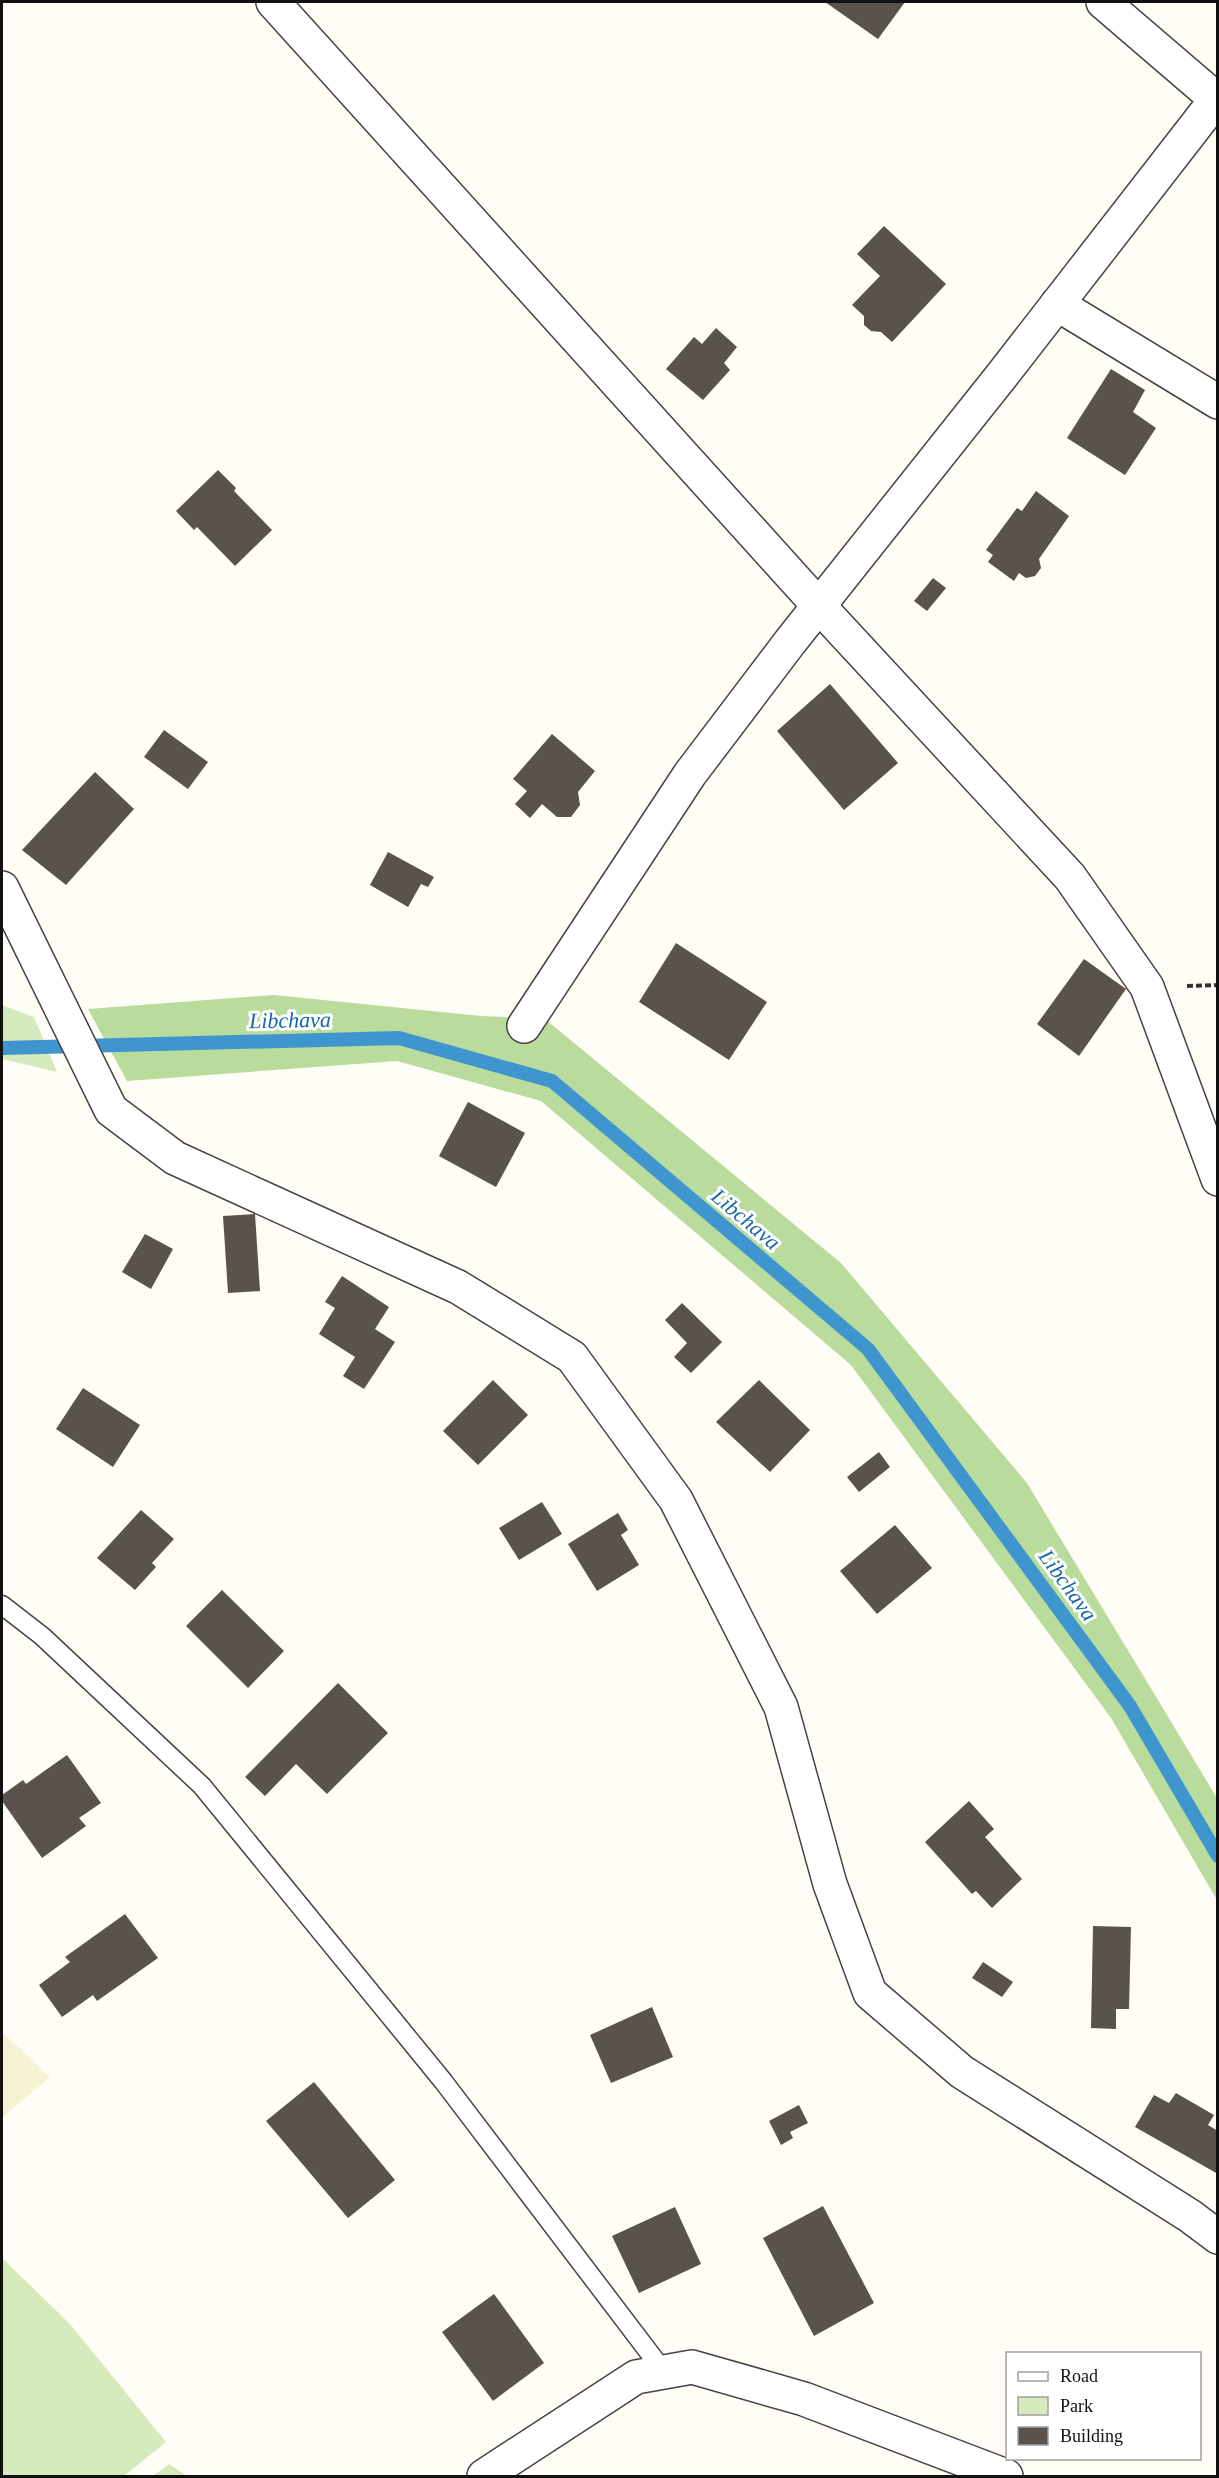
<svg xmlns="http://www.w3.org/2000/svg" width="1219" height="2478" viewBox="0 0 1219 2478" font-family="Georgia,serif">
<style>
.farmland{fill:#f6f3d4}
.green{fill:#d5ebbd}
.forest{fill:#b9dc9c}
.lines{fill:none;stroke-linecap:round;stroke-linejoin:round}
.stream{stroke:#3f96cf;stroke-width:14}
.building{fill:#5a524d}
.service-casing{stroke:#444;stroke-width:21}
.minor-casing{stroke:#444;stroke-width:36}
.tertiary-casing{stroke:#444;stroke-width:36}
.path{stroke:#333;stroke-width:4;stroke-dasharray:6 3;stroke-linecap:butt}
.service{stroke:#fff;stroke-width:18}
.minor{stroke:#fff;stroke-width:33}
.tertiary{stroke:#fff;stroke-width:33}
.labels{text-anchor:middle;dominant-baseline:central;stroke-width:6;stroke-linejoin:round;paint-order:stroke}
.water-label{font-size:22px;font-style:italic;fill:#1768a6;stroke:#fff}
</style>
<rect width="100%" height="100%" fill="#fffdf5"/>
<path class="farmland" d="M2 2032 50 2077 2 2118Z"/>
<g class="green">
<path d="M2 1005 34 1017 57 1072 2 1059Z"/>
<path d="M2 2258 70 2324 166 2442 124 2476H2Z"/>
<path d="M169 2464 187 2476H153Z"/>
</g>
<path class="forest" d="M274 995 481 1016 545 1019 841 1263 1027 1483 1217 1798V1900L1111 1718 851 1365 541 1101 397 1061 127 1081 88 1009Z"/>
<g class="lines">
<path class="stream" d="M2 1048 399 1038 552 1081 868 1349 1130 1706 1218 1856"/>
</g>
<g class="building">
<path d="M825 2H905L878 39Z"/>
<path d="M884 226 946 284 892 342 881 332 871 331 864 325V316L852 305 880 276 857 254Z"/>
<path d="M716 328 737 347 724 363 730 370 703 400 666 369 694 337 702 344Z"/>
<path d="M1111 369 1145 390 1133 412 1156 428 1125 475 1067 438Z"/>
<path d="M218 470 236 488 234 491 272 530 235 566 197 527 194 530 176 511Z"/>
<path d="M1036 491 1069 516 1039 559 1041 568 1035 576 1026 578 1019 573 1014 581 988 562 993 555 986 550 1017 508 1022 511Z"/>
<path d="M933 578 946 588 927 611 914 601Z"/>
<path d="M830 684 898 763 844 810 777 731Z"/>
<path d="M164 730 208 762 188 789 144 757Z"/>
<path d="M552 734 595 771 578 792 580 805 571 817H557L542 804 530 818 515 804 527 791 513 779Z"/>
<path d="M95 772 134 809 66 885 22 850Z"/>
<path d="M388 852 434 877 428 887 421 884 408 907 370 885Z"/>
<path d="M676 943 767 1002 729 1060 639 1002Z"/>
<path d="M1084 959 1126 989 1079 1056 1037 1024Z"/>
<path d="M468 1102 525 1133 496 1187 439 1156Z"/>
<path d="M255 1214 260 1291 228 1293 223 1216Z"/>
<path d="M145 1234 173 1249 151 1289 122 1272Z"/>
<path d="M342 1276 389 1307 375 1329 395 1342 364 1389 343 1376 355 1357 319 1334 335 1308 325 1302Z"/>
<path d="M682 1303 722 1342 691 1373 674 1357 687 1343 665 1320Z"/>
<path d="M493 1380 528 1415 478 1465 443 1431Z"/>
<path d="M759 1380 810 1430 770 1472 716 1422Z"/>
<path d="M83 1388 140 1425 113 1467 56 1429Z"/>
<path d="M879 1452 890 1467 859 1492 847 1477Z"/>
<path d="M542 1502 562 1534 519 1560 499 1528Z"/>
<path d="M141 1510 174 1539 152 1563 156 1567 135 1590 97 1558Z"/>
<path d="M618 1513 628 1530 621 1535 639 1565 597 1591 568 1544Z"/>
<path d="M895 1525 932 1568 877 1614 840 1571Z"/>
<path d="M222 1590 284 1651 248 1688 186 1626Z"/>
<path d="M338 1683 388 1733 327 1794 296 1764 265 1796 245 1777Z"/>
<path d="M67 1755 101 1803 79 1818 86 1826 42 1858 2 1801V1795L23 1780 26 1784Z"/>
<path d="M969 1801 994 1829 985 1837 1022 1879 992 1908 976 1891 972 1894 925 1842Z"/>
<path d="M125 1914 158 1958 97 2001 93 1995 62 2017 39 1985 70 1962 65 1957Z"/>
<path d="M1093 1926 1131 1927 1129 2009H1116V2029L1091 2028Z"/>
<path d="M983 1962 1013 1982 1002 1997 972 1978Z"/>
<path d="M652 2007 673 2057 611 2083 590 2035Z"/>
<path d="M314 2082 395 2180 348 2218 266 2121Z"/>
<path d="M1176 2093 1214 2115 1208 2125 1218 2131V2174L1135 2127 1154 2095 1169 2103Z"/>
<path d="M799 2105 808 2123 790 2132 793 2138 781 2145 769 2121Z"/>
<path d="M823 2206 874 2303 814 2336 763 2238Z"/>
<path d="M675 2207 701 2264 639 2293 612 2236Z"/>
<path d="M494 2294 544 2363 493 2401 442 2332Z"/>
</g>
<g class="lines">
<defs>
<path id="service" d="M2 1605 42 1636 202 1786 443 2081 664 2372"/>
<g id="minor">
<path d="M1103 2 1216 99"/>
<path d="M1057 304 1218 402"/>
<path d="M2 888 111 1110 175 1158 458 1287 572 1357 676 1500 781 1707 830 1884 870 1993 962 2072 1190 2216 1218 2237"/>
<path d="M524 1026 690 774 790 642 1003 374 1218 97"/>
<path d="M484 2476 636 2377 692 2367 804 2399 1006 2476"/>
</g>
<path id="tertiary" d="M273 2 819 606 1070 877 1147 987 1218 1179"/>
</defs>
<use href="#service" class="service-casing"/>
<use href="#minor" class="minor-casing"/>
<use href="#tertiary" class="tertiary-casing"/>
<path class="path" d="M1187 986 1218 985"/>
<use href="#service" class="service"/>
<use href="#minor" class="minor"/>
<use href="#tertiary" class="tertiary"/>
</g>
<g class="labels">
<g class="water-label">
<text transform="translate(290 1020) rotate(-1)">Libchava</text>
<text transform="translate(746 1219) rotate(40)">Libchava</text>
<text transform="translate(1068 1585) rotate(54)">Libchava</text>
</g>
</g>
<rect width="1219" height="2478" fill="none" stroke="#111111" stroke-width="6"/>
<rect x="1006" y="2352" width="195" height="108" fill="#ffffff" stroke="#a0a0a0" stroke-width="1.5"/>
<rect x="1018" y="2372" width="30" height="9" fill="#ffffff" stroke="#a0a0a0" stroke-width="1.5"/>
<text x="1060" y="2382" font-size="18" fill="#111111">Road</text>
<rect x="1018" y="2397" width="30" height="18" fill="#d5ebbd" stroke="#a0a0a0" stroke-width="1.5"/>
<text x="1060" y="2412" font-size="18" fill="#111111">Park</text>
<rect x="1018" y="2427" width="30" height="18" fill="#5a524d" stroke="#a0a0a0" stroke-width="1.5"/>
<text x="1060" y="2442" font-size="18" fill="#111111">Building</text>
</svg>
